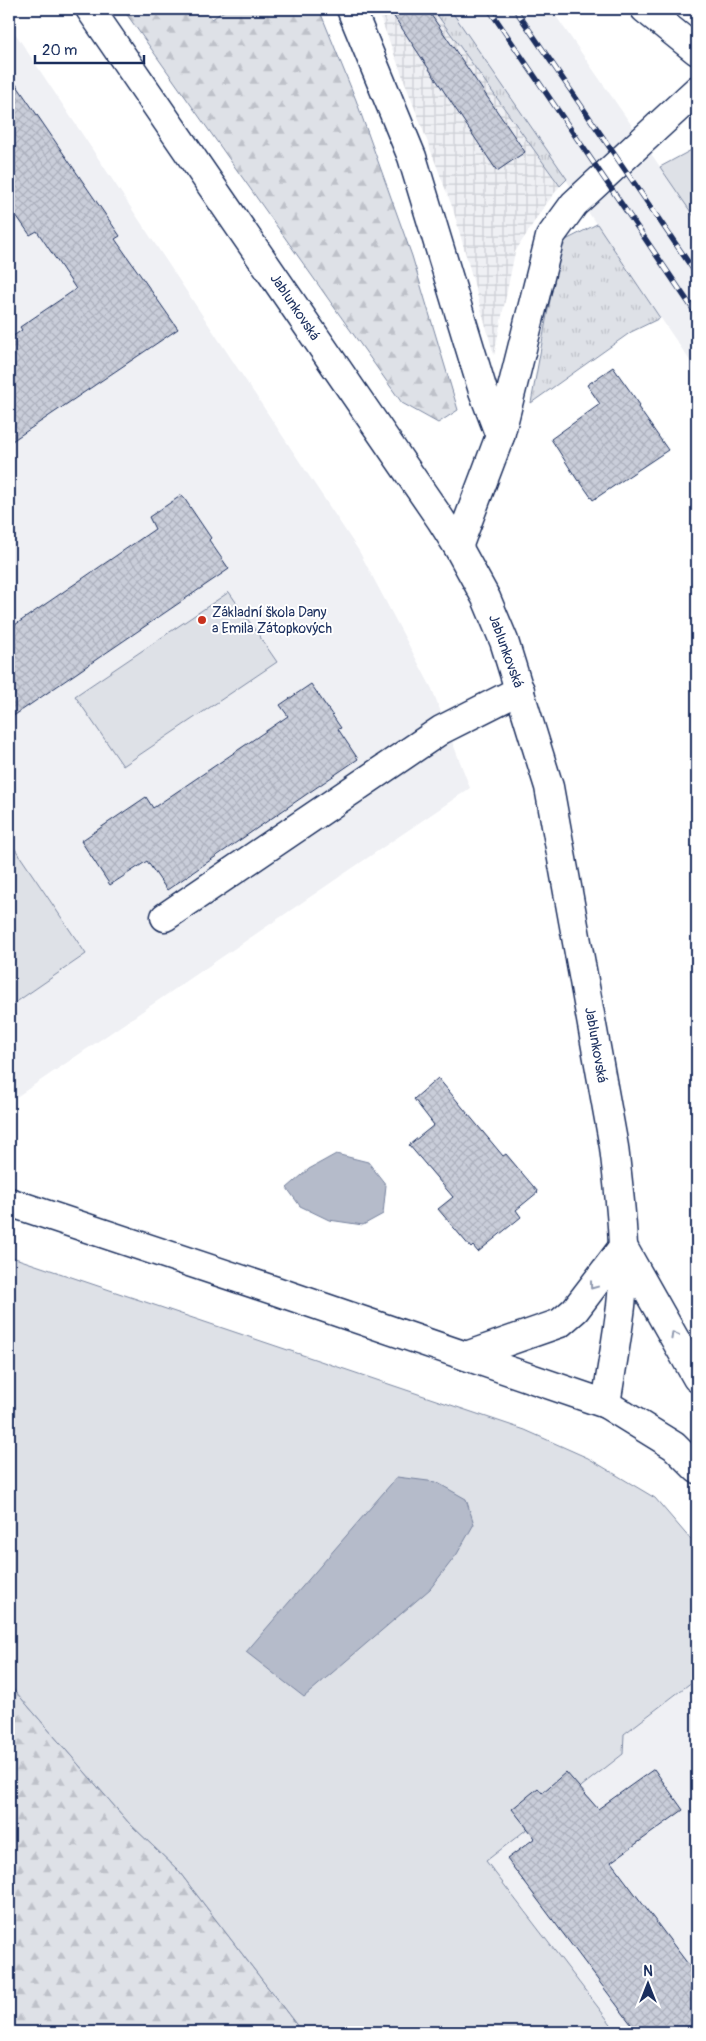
<svg xmlns="http://www.w3.org/2000/svg" width="706" height="2041" viewBox="0 0 706 2041" font-family="Pangolin,sans-serif">
<style>
.built{fill:#eff0f4}
.industrial{fill:url(#industrial-grid)}
.grass{fill:url(#grass-tufts);stroke:#7c88a2}
.forest{fill:url(#forest-firs);stroke:#7c88a2}
.garden{fill:#dee1e7;stroke:#7c88a2}
.water{fill:#b5bbca;stroke:#77839f}
.building{fill:url(#building-cross-hatch);stroke:#1b2f5e}
.lines{fill:none;stroke-linecap:round;stroke-linejoin:round}
.minor-casing{stroke:#1b2f5e;stroke-width:31}
.major-casing{stroke:#1b2f5e;stroke-width:31}
.minor{stroke:#fff;stroke-width:28}
.major{stroke:#fff;stroke-width:28}
.rail-casing{stroke:#1b2f5e;stroke-width:5.5}
.rail{stroke:#fff;stroke-width:4;stroke-dasharray:11;stroke-linecap:butt}
.oneway{stroke:#8d97ae}
.poi-dot{fill:#c8321e;stroke:#fff;stroke-width:2}
.labels{text-anchor:middle;dominant-baseline:central;stroke-width:4;stroke-linejoin:round;paint-order:stroke}
.street-label{font-size:14px;fill:#1b2f5e;stroke:#fff}
.poi-label{font-size:14px;fill:#1b2f5e;stroke:#fff;text-anchor:start}
</style>
<defs>
<pattern id="industrial-grid" width="8" height="8" patternUnits="userSpaceOnUse" patternTransform="scale(1.25)"><rect width="8" height="8" fill="#eff0f4"/><path d="M0 4h8M4 0v8" fill="none" stroke="#ccced4"/></pattern>
<pattern id="grass-tufts" width="24" height="20" patternUnits="userSpaceOnUse" patternTransform="scale(1.25)"><rect width="24" height="20" fill="#dee1e7"/><path d="M3 7l-1-3M5 7V3M7 7l1-3M15 17l-1-3M17 17v-4M19 17l1-3" fill="none" stroke="#bec1c9"/></pattern>
<pattern id="forest-firs" width="22" height="20" patternUnits="userSpaceOnUse" patternTransform="scale(1.25)"><rect width="22" height="20" fill="#dee1e7"/><path d="M5 1l3.5 6h-7zM16 11l3.5 6h-7z" fill="#bec1c9"/></pattern>
<pattern id="building-cross-hatch" width="8" height="8" patternUnits="userSpaceOnUse" patternTransform="scale(1.25)"><rect width="8" height="8" fill="#caceda"/><path d="M0 0l8 8M0 8l8-8" fill="none" stroke="#adb1be"/></pattern>
</defs>
<rect width="100%" height="100%" fill="#fff"/>
<filter id="ink" filterUnits="userSpaceOnUse"><feTurbulence type="fractalNoise" baseFrequency=".02" numOctaves="2"/><feDisplacementMap in="SourceGraphic" scale="10" xChannelSelector="R" yChannelSelector="G"/><feConvolveMatrix kernelMatrix="1 2 1 2 8 2 1 2 1" color-interpolation-filters="sRGB"/></filter>
<g filter="url(#ink)">
<g class="built">
<path d="M449 9H551L637 133 697 221V371Z"/>
<path d="M9 24 359 551 432 689 470 788 9 1102Z"/>
<path d="M697 1678V2032H617L485 1861 623 1754 624 1734Z"/>
</g>
<path class="industrial" d="M377 9H433L560 186 541 211 515 252 494 355 453 209Z"/>
<g class="grass">
<path d="M433 9H450L567 179 560 186Z"/>
<path d="M597 224 660 318 631 332 531 403 547 315 562 242Z"/>
</g>
<g class="forest">
<path d="M123 9H205L212 19 227 9H319L356 100 412 256 458 410 438 423 402 403Z"/>
<path d="M9 1684 129 1823 177 1869 302 2032H9Z"/>
</g>
<g class="garden">
<path d="M697 147V221L660 167Z"/>
<path d="M229 592 277 662 123 766 75 696Z"/>
<path d="M9 840 86 954 9 1007Z"/>
<path d="M9 1256 525 1430 588 1458 655 1498 697 1547V1678L624 1734 623 1754 486 1861 617 2032H302L177 1869 129 1823 9 1684Z"/>
</g>
<g class="water">
<path d="M336 1154 368 1162 386 1185 383 1214 363 1225 329 1220 300 1206 287 1188 309 1169Z"/>
<path d="M397 1477 436 1482 466 1499 474 1524 457 1554 430 1589 304 1697 246 1652Z"/>
</g>
<g class="building">
<path d="M389 9H427L525 152 497 171Z"/>
<path d="M9 74 120 236 115 239 178 329 9 443V339L22 330 20 327 76 289 37 231 30 235 9 205Z"/>
<path d="M613 367 640 405 638 407 668 450 593 500 579 480 578 481 551 439 600 404 587 385Z"/>
<path d="M182 495 211 538 209 540 229 569 9 719V629L155 529 149 517Z"/>
<path d="M311 684 341 728 338 729 358 759 167 890 147 861 110 885 81 841 146 797 153 808 288 716 280 705Z"/>
<path d="M438 1078 503 1156 506 1154 538 1192 516 1210 521 1217 478 1252 473 1246 471 1248 438 1209 453 1197 409 1145 434 1125 414 1099Z"/>
<path d="M654 1769 683 1810 611 1862 697 1976V2022L684 2032H637L507 1859 535 1838 512 1809 538 1788 542 1793 566 1772 598 1809Z"/>
</g>
<g class="lines">
<defs>
<g id="minor">
<path d="M351 9 412 157 483 391 500 436"/>
<path d="M645 9 697 51"/>
<path d="M458 547 500 436 550 237 574 204 697 90"/>
<path d="M165 917 441 730 520 690"/>
</g>
<g id="major">
<path d="M90 9 441 520 458 547 486 598 504 641 549 787 614 1147C620 1199 627 1253 621 1306 617 1339 611 1372 606 1404"/>
<path d="M9 1202 276 1291 606 1404 674 1446 697 1469"/>
<path d="M623 1247 697 1378"/>
<path d="M466 1356 560 1323 575 1310 623 1247"/>
</g>
</defs>
<use href="#minor" class="minor-casing"/>
<use href="#major" class="major-casing"/>
<use href="#minor" class="minor"/>
<use href="#major" class="major"/>
<defs>
<g id="rail">
<path d="M489 9 697 315"/>
<path d="M515 9 697 275"/>
</g>
</defs>
<use href="#rail" class="rail-casing"/>
<use href="#rail" class="rail"/>
</g>
<defs><path id="oneway-chevron" d="M-2-3.5L2.5 0L-2 3.5" fill="none" stroke-width="1.6" stroke-linecap="round" stroke-linejoin="round" transform="scale(1.25)"/></defs>
<g class="oneway">
<use href="#oneway-chevron" transform="translate(593 1286) rotate(127)"/>
<use href="#oneway-chevron" transform="translate(674 1335) rotate(-120)"/>
</g>
</g>
<circle class="poi-dot" cx="202" cy="620" r="5"/>
<g class="labels">
<g class="street-label">
<text transform="translate(295 307) rotate(56)">Jablunkovská</text>
<text transform="translate(506 651) rotate(70)">Jablunkovská</text>
<text transform="translate(596 1045) rotate(80)">Jablunkovská</text>
</g>
<g class="poi-label">
<text x="212" y="612">Základní škola Dany<tspan x="212" dy="16">a Emila Zátopkových</tspan></text>
</g>
</g>
<rect width="706" height="2041" fill="none" stroke="#fff" stroke-width="30"/>
<rect x="15" y="15" width="676" height="2011" fill="none" stroke="#1b2f5e" stroke-width="2" filter="url(#ink)"/>
<g transform="translate(648 1984)" stroke="#ffffff" stroke-width="4" paint-order="stroke">
<path d="M0-4L9 19L0 12L-9 19Z" fill="#1b2f5e"/>
<text y="-8" font-size="14" font-weight="bold" text-anchor="middle" fill="#1b2f5e">N</text>
</g>
<path d="M35 55v8h109v-8" fill="none" stroke="#1b2f5e" stroke-width="2.5"/>
<text x="42" y="55" font-size="15" fill="#1b2f5e" stroke="#ffffff" stroke-width="4" paint-order="stroke">20 m</text>
</svg>
